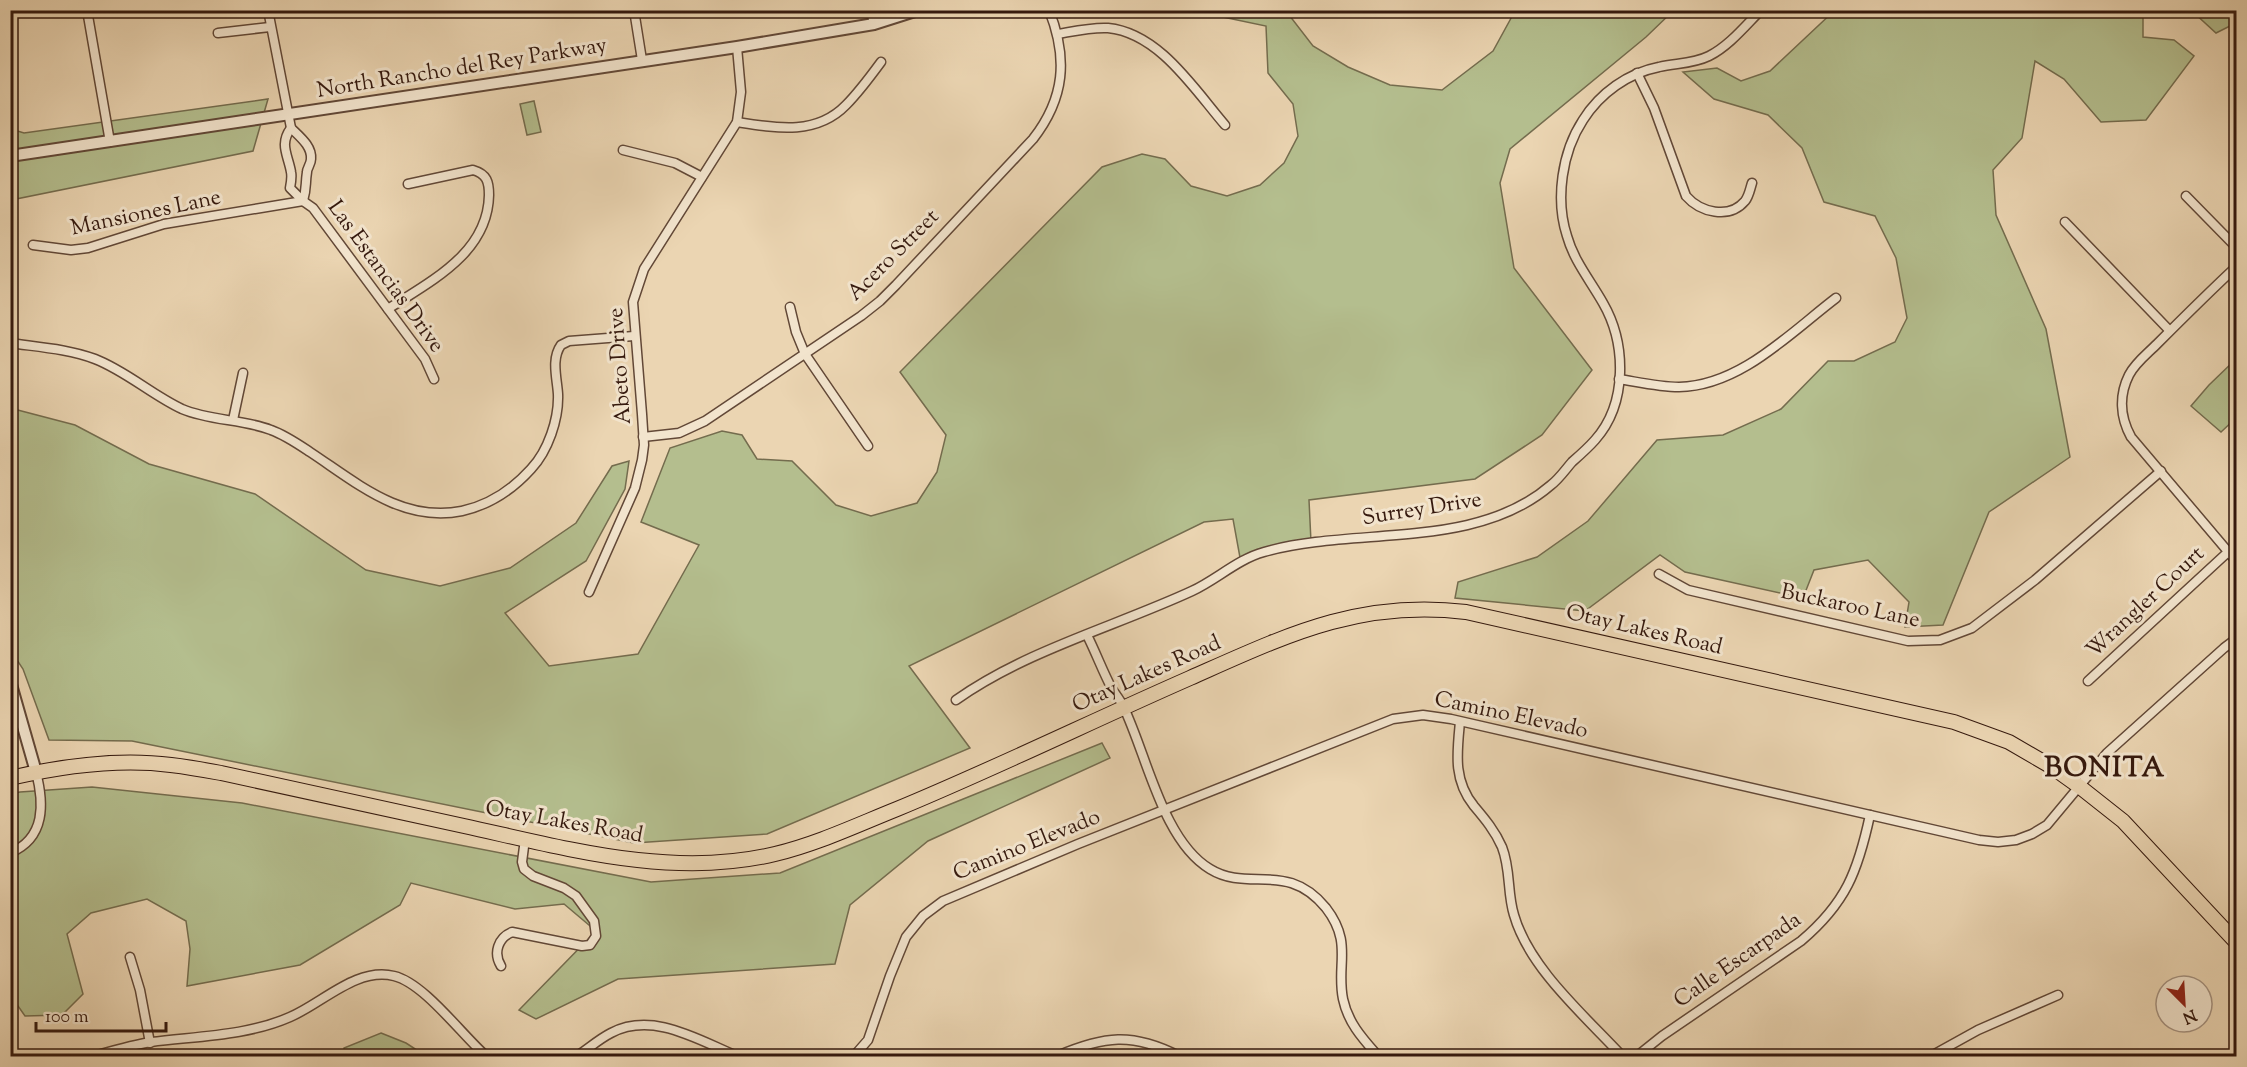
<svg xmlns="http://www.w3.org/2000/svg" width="2247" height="1067" viewBox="0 0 2247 1067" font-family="'Sorts Mill Goudy',serif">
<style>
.green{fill:#b4be8e;stroke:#746c4e;stroke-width:1.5}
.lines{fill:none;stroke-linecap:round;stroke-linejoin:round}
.minor-casing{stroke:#624837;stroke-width:11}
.tertiary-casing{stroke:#624837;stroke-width:14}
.primary-casing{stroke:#35190e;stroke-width:16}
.minor{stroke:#f2e4cd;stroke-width:8}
.tertiary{stroke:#f2e4cd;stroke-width:10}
.primary{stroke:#ebd5b2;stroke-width:14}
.labels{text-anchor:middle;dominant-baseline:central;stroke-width:6;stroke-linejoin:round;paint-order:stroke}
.street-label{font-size:22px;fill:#35190e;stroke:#f2e4cd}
.district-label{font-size:28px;font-weight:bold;letter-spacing:1.5px;fill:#35190e;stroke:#f2e4cd}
</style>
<rect width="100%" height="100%" fill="#ebd5b2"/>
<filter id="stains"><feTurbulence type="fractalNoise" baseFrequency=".00333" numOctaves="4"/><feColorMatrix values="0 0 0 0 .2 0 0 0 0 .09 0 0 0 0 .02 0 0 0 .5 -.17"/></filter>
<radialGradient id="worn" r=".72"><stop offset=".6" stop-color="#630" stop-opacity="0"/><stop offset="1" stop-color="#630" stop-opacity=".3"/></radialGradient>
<g class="green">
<path d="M1835 10 2143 11V37L2174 40 2194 56 2146 120 2101 122 2064 79 2035 61 2022 138 1993 170 1996 215 2046 329 2070 457 1989 512 1943 625 1905 627 1909 602 1868 560 1814 570 1803 598 1685 572 1660 555 1585 611 1455 598 1458 582 1537 557 1588 521 1657 440 1723 435 1781 409 1828 361H1854L1895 342 1907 318 1896 258 1875 216 1824 202 1802 148 1768 115 1714 99 1683 72 1717 68 1741 81 1770 71Z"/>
<path d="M1216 11H1286L1313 46 1348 67 1390 85 1442 90 1493 51 1515 11H1673L1646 37 1510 149 1500 183 1514 268 1592 370 1542 435 1475 479 1309 500 1311 542 1241 563 1233 519 1204 522 909 666 970 748 767 834 634 843 132 741 49 740 23 669 11 651 10 408 75 425 149 464 255 494 366 570 440 586 510 568 576 523 612 466 629 461 625 489 586 561 505 613 549 666 638 654 699 545 641 522 670 448 722 431 742 435 757 459 792 461 836 505 871 516 917 503 937 472 946 435 900 372 1102 167 1142 154 1165 159 1191 186 1227 196 1260 185 1284 163 1298 136 1293 104 1268 73 1266 26 1223 17Z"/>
<path d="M2192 11H2236V23L2216 33Z"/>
<path d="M268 99 253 151 11 200V129L24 133Z"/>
<path d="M534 101 541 132 527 135 520 104Z"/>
<path d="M2236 359V418L2221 432 2191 406 2209 385Z"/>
<path d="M1102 743 1110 758 928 841 850 905 835 964 618 979 536 1019 519 1010 596 931 564 904 515 909 411 883 400 905 300 965 187 986 190 949 186 921 147 899 91 913 67 934 83 994 62 1015 25 1016 11 996 10 794 20 792 92 787 242 803 651 882 780 873Z"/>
<path d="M381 1033 406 1043 426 1056H344V1048Z"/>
</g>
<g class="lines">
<defs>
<g id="minor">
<path d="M87 10 110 142"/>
<path d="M268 10 291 128C300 137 312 146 311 159 311 164 307 168 307 172 305 185 307 187 303 201"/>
<path d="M634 10 642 60"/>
<path d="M871 10 874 24"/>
<path d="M218 33 270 27"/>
<path d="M1058 34C1075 31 1092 27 1108 28 1159 33 1194 89 1225 125"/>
<path d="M1637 73 1654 108 1686 196C1700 212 1729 220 1745 201 1749 196 1750 189 1752 183"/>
<path d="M737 122C775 128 816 136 846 105 859 92 870 77 881 62"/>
<path d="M291 128C279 144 288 155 291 172 292 177 291 183 290 188L303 201 313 208 425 359 434 379"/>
<path d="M623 150 675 163 702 177"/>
<path d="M2186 196 2236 247"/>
<path d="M2065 222 2169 330"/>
<path d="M33 245 71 250 88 248 164 224 303 201"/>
<path d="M2236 267C2209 292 2183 318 2157 344 2147 354 2135 363 2129 375 2119 395 2120 417 2131 437L2236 561"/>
<path d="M790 307 796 332 805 354 868 446"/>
<path d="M388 309C431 281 488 253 489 195 489 182 487 174 473 170L408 184"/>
<path d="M10 343C38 347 69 349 95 359 126 371 152 395 182 409 210 421 243 419 271 430 285 435 298 444 310 452 357 483 402 523 462 511 489 505 512 490 531 469 548 451 559 419 558 394 557 378 551 359 561 345L569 341 634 336"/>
<path d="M1619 379C1638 382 1659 387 1679 387 1740 386 1790 333 1836 298"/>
<path d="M233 420 243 373"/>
<path d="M643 437 679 433 705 421 861 316 880 301 896 285 1033 139C1065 98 1068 58 1049 10"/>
<path d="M1659 574 1688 590 1908 641 1940 640 1972 628 2035 580 2161 471"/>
<path d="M589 592 635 488 642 460 644 445 642 414 633 302 644 269 737 122 741 92 737 47"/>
<path d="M1087 635C1096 653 1103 672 1112 689 1116 695 1121 701 1124 708 1147 756 1163 841 1210 869 1249 893 1287 860 1326 908 1353 943 1336 964 1343 999 1348 1023 1363 1039 1378 1056"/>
<path d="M2088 681 2228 552"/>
<path d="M956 700C1027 650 1114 627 1192 591 1216 580 1238 559 1264 552 1355 526 1475 551 1551 485 1559 479 1565 470 1572 462 1580 455 1588 448 1595 440 1628 403 1626 343 1603 303 1590 280 1574 261 1567 236 1555 199 1562 152 1583 120 1600 93 1628 73 1659 67 1676 63 1693 64 1709 56 1729 46 1745 26 1761 10"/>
<path d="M1460 722C1457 753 1453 780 1474 806 1485 819 1495 831 1502 847 1511 870 1507 893 1514 915 1529 968 1585 1016 1622 1056"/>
<path d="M10 853C46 838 44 803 36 772"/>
<path d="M130 957 140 990 150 1043"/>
<path d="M501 966C493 953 498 938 512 932L582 946 590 945 596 936 594 921 576 896 564 888 533 876 524 869 522 862 525 839"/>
<path d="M94 1056C112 1051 132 1045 151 1042 198 1036 247 1036 290 1017 323 1003 356 967 394 976 424 983 462 1035 486 1056"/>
<path d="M577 1056C588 1049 599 1039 611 1033 653 1011 698 1040 737 1056"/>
<path d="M854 1056 868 1040 890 976 906 937 923 916 943 901 1078 844 1393 719 1423 715 1451 719 1979 840 1998 842 2016 840 2032 834 2047 825 2107 753 2224 648 2236 639"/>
<path d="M1057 1056C1104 1036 1132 1032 1179 1056"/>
<path d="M1637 1056 1662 1036 1801 941C1846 903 1858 871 1870 815"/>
<path d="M1931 1056 1978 1030 2058 995"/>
</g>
<g id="tertiary">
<path d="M10 156 737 47 874 24 918 10"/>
<path d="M10 681 36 772"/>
</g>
<path id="primary" d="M10 778C62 766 118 758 171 765 188 767 205 770 221 773 302 791 383 809 464 826 565 848 672 879 775 854 817 844 857 825 897 809 996 768 1092 721 1190 678 1285 636 1359 599 1466 612L1954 722 2009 742 2052 767 2080 787 2123 821 2236 942"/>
</defs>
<use href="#minor" class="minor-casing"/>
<use href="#tertiary" class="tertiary-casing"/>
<use href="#primary" class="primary-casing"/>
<use href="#minor" class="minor"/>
<use href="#tertiary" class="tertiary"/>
<use href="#primary" class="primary"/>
</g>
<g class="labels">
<g class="street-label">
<text transform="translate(462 69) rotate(-9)">North Rancho del Rey Parkway</text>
<text transform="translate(146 214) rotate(-12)">Mansiones Lane</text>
<text transform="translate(894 256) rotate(-45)">Acero Street</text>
<text transform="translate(385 277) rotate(54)">Las Estancias Drive</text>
<text transform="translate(621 366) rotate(-94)">Abeto Drive</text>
<text transform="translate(1422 510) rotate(-9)">Surrey Drive</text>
<text transform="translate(2146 603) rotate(-43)">Wrangler Court</text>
<text transform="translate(1850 607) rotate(12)">Buckaroo Lane</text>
<text transform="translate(1644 631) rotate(13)">Otay Lakes Road</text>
<text transform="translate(1147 675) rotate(-24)">Otay Lakes Road</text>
<text transform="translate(1511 716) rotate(12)">Camino Elevado</text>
<text transform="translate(564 823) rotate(10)">Otay Lakes Road</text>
<text transform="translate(1027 846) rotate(-22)">Camino Elevado</text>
<text transform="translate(1738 961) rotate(-35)">Calle Escarpada</text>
</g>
<g class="district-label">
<text x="2105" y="769">BONITA</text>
</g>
</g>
<rect width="2247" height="1067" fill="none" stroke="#ebd5b2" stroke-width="36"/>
<rect x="12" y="12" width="2223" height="1043" fill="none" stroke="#35190e" stroke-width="3"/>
<rect x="18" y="18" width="2211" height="1031" fill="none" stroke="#35190e" stroke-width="1.5"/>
<g transform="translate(2184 1004) rotate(156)"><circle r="28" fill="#f2e4cd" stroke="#a69381" stroke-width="1.5"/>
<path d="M0-4.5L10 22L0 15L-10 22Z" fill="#8f2418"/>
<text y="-9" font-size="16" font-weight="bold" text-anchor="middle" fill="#35190e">N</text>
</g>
<path d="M36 1022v9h130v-9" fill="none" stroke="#35190e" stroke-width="3"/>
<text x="45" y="1022" font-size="18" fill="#35190e" stroke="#f2e4cd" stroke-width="4.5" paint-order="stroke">100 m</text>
<rect width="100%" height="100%" filter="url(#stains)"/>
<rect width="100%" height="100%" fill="url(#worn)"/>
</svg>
